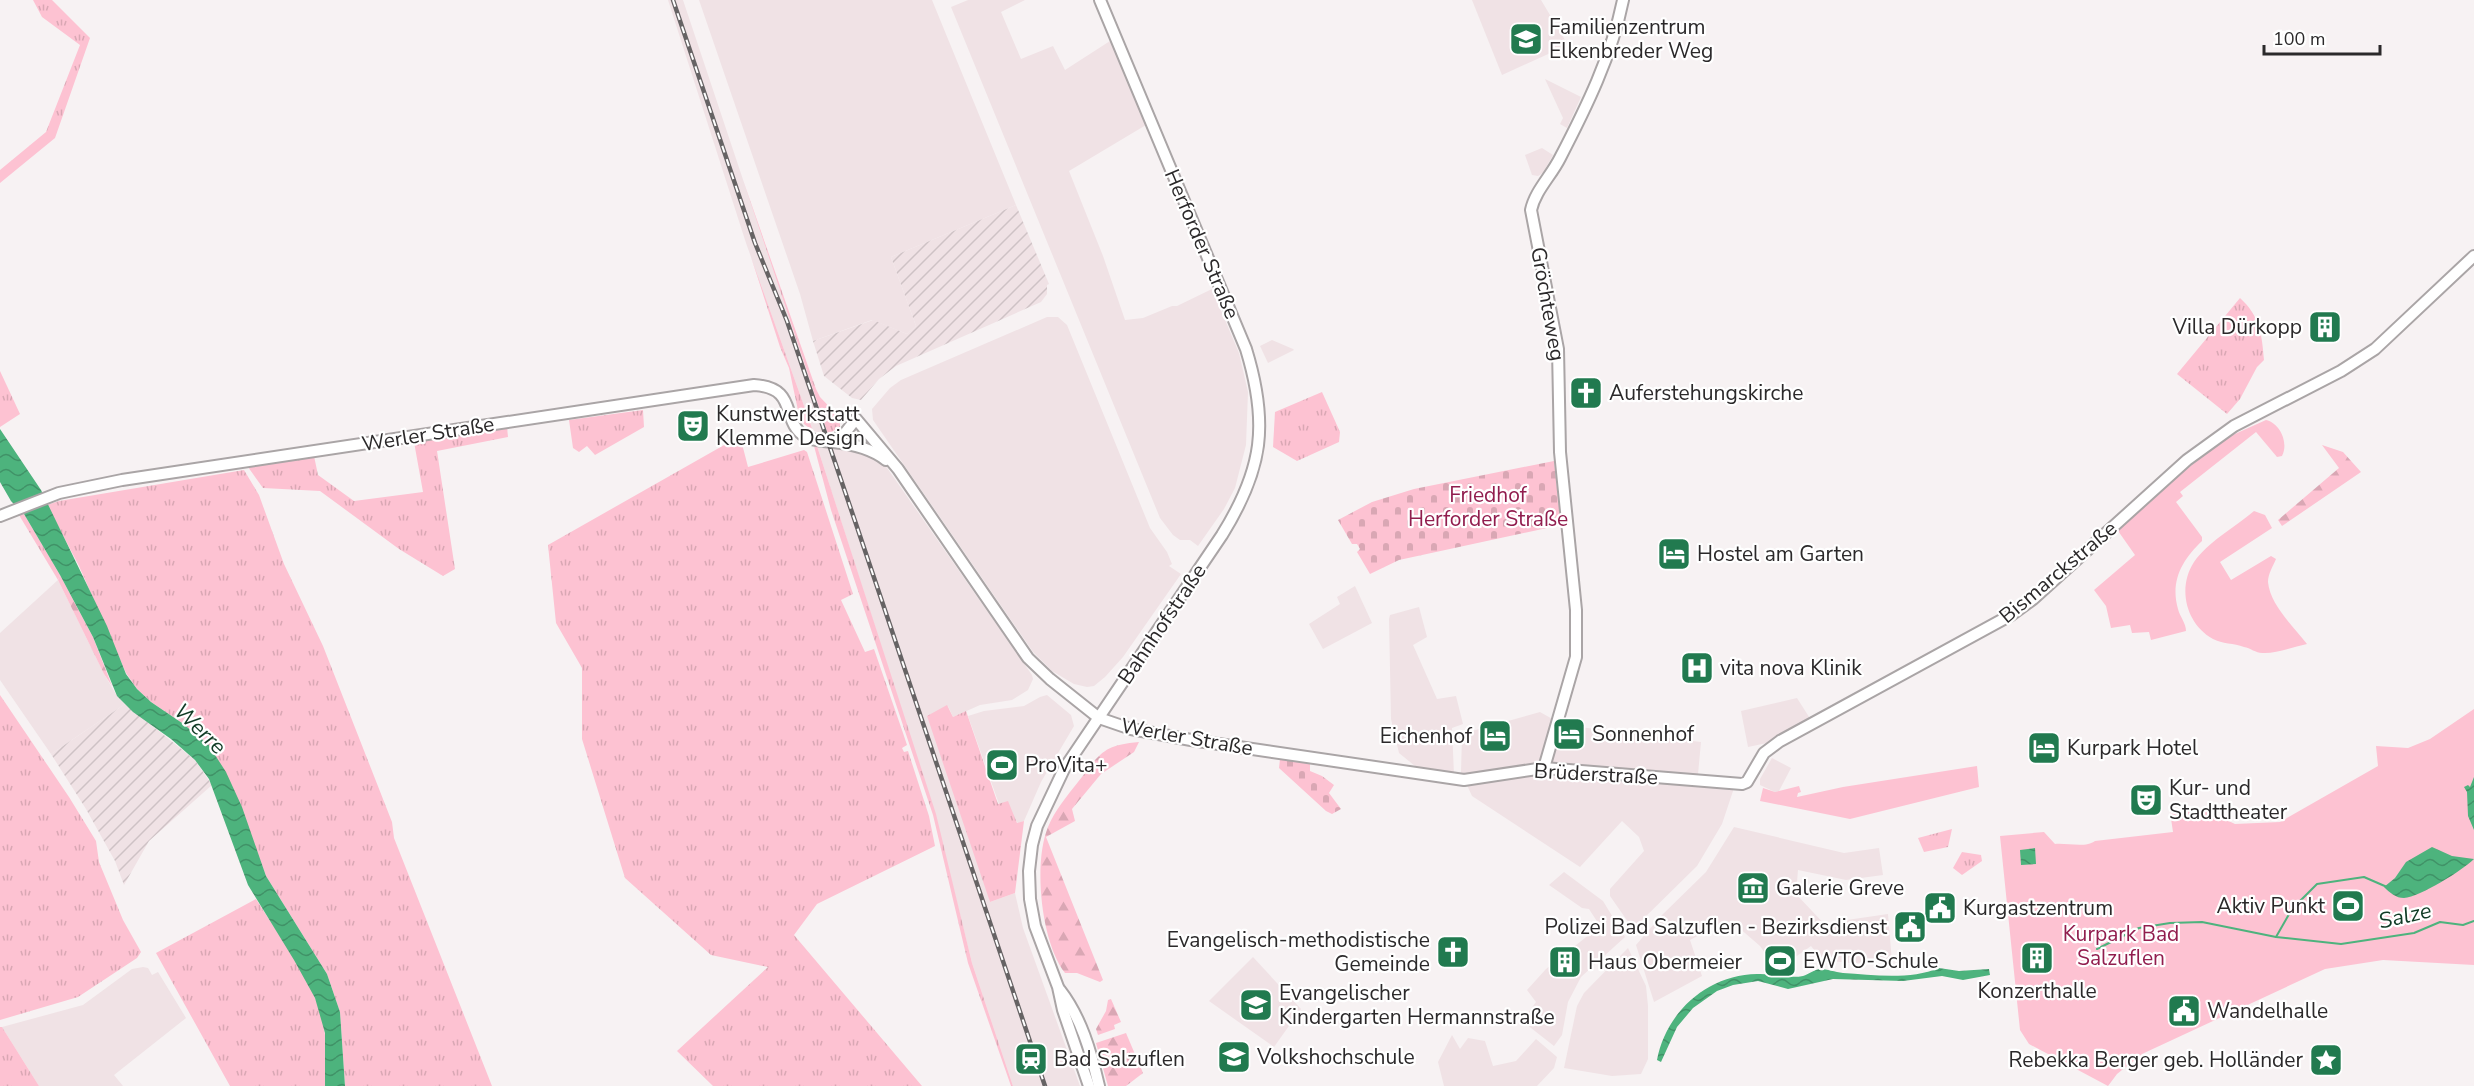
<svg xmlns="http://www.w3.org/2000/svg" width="2474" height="1086" viewBox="0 0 2474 1086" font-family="'Nunito Sans',sans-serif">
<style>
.built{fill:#f0e2e5}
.industrial{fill:url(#industrial-furrows)}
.grass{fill:url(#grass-tufts)}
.forest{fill:url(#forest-firs)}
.cemetery{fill:url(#cemetery-stones)}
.green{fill:#fdc2d2}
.water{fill:url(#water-waves)}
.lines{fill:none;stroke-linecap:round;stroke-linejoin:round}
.stream{stroke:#4db37d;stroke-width:2}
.secondary-casing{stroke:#aaa5a6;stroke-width:14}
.secondary{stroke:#fff;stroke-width:10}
.rail-casing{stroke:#666364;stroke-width:4.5}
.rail{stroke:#fff;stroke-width:2;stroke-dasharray:7;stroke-linecap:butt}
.labels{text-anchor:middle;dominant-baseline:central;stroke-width:4.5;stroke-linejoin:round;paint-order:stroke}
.poi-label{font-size:21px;fill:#2b292a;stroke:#fff;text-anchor:start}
.street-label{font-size:21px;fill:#2b292a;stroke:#fff}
.park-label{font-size:21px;fill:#911d4e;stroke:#fff}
.water-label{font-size:22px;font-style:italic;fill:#103b25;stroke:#fff}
</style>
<defs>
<pattern id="industrial-furrows" width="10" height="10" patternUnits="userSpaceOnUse" patternTransform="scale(1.5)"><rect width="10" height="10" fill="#f0e2e5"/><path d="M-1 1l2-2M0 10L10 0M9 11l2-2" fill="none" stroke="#cec2c5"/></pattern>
<pattern id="grass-tufts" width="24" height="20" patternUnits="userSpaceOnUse" patternTransform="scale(1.5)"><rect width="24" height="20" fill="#fdc2d2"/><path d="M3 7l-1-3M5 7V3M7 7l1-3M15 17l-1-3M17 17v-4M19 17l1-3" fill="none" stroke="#d9a7b4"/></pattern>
<pattern id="forest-firs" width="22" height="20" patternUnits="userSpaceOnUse" patternTransform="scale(1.5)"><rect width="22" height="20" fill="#fdc2d2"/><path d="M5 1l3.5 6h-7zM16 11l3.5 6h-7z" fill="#d9a7b4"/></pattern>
<pattern id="cemetery-stones" width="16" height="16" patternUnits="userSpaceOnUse" patternTransform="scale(1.5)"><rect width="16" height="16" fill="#fdc2d2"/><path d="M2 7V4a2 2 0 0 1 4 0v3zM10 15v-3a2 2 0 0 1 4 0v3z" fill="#d9a7b4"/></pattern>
<pattern id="water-waves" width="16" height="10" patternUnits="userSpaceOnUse" patternTransform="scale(1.5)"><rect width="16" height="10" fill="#4db37d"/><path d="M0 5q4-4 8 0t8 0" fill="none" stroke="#409267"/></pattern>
</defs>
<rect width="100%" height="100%" fill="#f7f2f3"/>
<g class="built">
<path d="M668 0H683L828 434 813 431 746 243Z"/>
<path d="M699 0H932L1016 205 891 257 916 326 907 334 872 320 813 341 800 294Z"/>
<path d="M968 0H1025L1001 12 1021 59 1053 46 1065 70 1110 41 1146 125 1069 171 1103 256 1125 320 1143 318 1172 306H1177L1212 289 1239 353 1248 392 1246 445 1235 488 1224 509 1198 546 1190 540H1180L1173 535 1160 518 951 7Z"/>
<path d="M1472 0H1541L1568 45 1502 75Z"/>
<path d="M1545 79 1581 97 1567 128 1560 124 1563 118Z"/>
<path d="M1542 148 1553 155 1543 173 1538 176 1532 175 1525 155Z"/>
<path d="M1047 317H1058L1067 325 1150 528 1167 552 1172 564 1169 566 1181 574 1123 657 1105 677 1094 686 1087 687 1074 684 1052 671 1033 652 873 420 872 409 890 388 901 380Z"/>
<path d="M1272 340 1293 349 1294 350 1268 363 1260 346Z"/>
<path d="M817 446 865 453 885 465 1032 675 1033 679 1028 690 1012 700 980 705 953 717 948 706 990 902 1015 893 1023 928 1080 1086H1013L972 963 935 814Z"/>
<path d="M58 580 104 674 117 696 125 704 51 754 0 680V633Z"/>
<path d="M1355 586 1372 623 1323 649 1309 624 1340 604 1337 597Z"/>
<path d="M1419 607 1427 637 1413 645 1437 699 1456 696 1463 724 1452 728 1454 775 1420 770 1399 753 1391 719 1389 619 1390 615Z"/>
<path d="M1047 695 1071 715 1074 726 1041 782 1024 821 1018 823 999 804 968 716 984 711 1024 706 1040 697Z"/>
<path d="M1797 698 1811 720 1767 743 1748 747 1741 711Z"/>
<path d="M1540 712 1563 725 1701 742 1697 785 1734 788 1722 824 1697 866 1633 929 1610 896V889L1644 851 1639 837 1622 821 1580 867 1472 796 1461 772 1462 736 1465 733Z"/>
<path d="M1772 758 1791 768 1779 791 1775 792 1760 785V779Z"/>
<path d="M1734 827 1844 853 1879 848 1883 875 1846 880 1798 870 1796 894 1829 929 1840 921 1888 914 1892 962 1850 963 1822 960 1811 946 1777 970 1760 946 1738 927 1701 934 1690 940 1702 976 1654 1002 1636 945 1661 916 1706 872Z"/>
<path d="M1564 872 1603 901 1625 937 1581 977 1568 1002 1562 1035 1554 1046 1522 1021 1536 1002 1527 990 1546 969 1600 926 1589 909 1582 908 1549 885Z"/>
<path d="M1628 948 1646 986 1648 1006V1059L1641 1074 1612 1076 1564 1068 1577 1006 1584 993Z"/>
<path d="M1253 957 1301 1009 1274 1047 1209 1001Z"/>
<path d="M143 967 148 968 152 975 158 972 186 1018 114 1075 123 1086H39L2 1027 83 1005 132 969Z"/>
<path d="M1452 1035 1460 1049 1468 1038 1485 1041 1493 1066 1516 1061 1536 1039 1557 1057 1554 1068 1537 1086H1444L1438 1062Z"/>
</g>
<g class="industrial">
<path d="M1016 205 1049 284 1047 285V294L1041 302 896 366 879 379 861 400 852 398 824 376 813 341 873 320 907 334 916 326 891 257Z"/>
<path d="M125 704 195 760 212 785 149 841 124 885 115 861 86 809 51 754Z"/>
</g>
<g class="grass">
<path d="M33 0H52L90 38 55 138 0 183V170L46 132 80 45 42 17Z"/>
<path d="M743 180 816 389 820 397 840 418V427L828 434Z"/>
<path d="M751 257 813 431 804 424 799 415 789 368 780 347Z"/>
<path d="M2240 298C2260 316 2262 335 2264 360L2257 367 2240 399 2227 414 2177 374Z"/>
<path d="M0 371 20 414 0 427Z"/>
<path d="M1322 392 1340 432 1339 442 1297 461 1273 447 1275 412Z"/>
<path d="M643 410 644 427 595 455 587 446 579 452 573 448 569 420Z"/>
<path d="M507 427 508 437 437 451 455 569 443 576 399 549 320 491 263 488 248 467 314 456 318 475 354 501 423 492 414 442Z"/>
<path d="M740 436 748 467 804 450 807 452 853 594 841 600 865 652 874 649 903 733 907 745 902 748 904 752 908 751 929 816 935 846 817 904 794 935 922 1086H713L677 1051 768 967 711 955 625 878 582 739V668L556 623 548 545Z"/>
<path d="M814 446H817L936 814 972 963 1013 1086H1011L968 963 933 815 831 510Z"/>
<path d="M244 470 259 495 284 564 323 646 392 822 394 838 492 1086H345L340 1012 327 974 266 876 254 844 208 744 182 723 151 702 137 689 126 673 79 566 47 505 59 501Z"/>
<path d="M24 514 60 575 58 580 19 515Z"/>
<path d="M0 695 69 797 96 841 99 862 123 920 141 952 137 958 78 997 0 1020Z"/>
<path d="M947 705 953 717 966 711 998 804 1008 801 1017 823 1024 821 1015 893 990 902 927 716Z"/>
<path d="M1952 829 1948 847 1924 852 1918 838Z"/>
<path d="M1962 852 1981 855 1982 861 1962 875 1953 868Z"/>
<path d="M256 899C280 938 321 989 325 1035 327 1052 325 1069 325 1086H230L156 953Z"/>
<path d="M0 1027H2L39 1086H0Z"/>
</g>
<g class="forest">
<path d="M2322 445 2343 452 2361 472 2282 526 2278 520 2339 468Z"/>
<path d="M60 575 93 637 112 686 104 674 58 580Z"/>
<path d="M1139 742 1134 752 1101 774 1072 809 1075 821 1046 837 1103 980 1100 982 1077 973H1065C1041 942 1033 863 1048 827 1055 810 1067 796 1078 782 1100 754 1102 745 1139 742Z"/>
<path d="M1111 999 1121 1022 1114 1025 1115 1029 1098 1035 1096 1029 1106 1011 1108 1000Z"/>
<path d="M1126 1033 1143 1073 1126 1086H1108L1096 1043Z"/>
</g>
<g class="cemetery">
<path d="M1554 461 1561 525 1399 560 1370 574 1357 552 1360 549 1357 544H1352L1338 520 1372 502 1414 489Z"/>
<path d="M1280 759 1310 764V771L1322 776 1334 785 1329 793 1341 809 1332 814 1326 811 1279 768Z"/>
</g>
<g class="green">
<path d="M2266 420C2280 423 2289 443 2282 456L2277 457 2256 432 2180 492 2183 496 2176 502 2202 537V541C2182 560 2170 581 2178 609 2180 617 2186 623 2186 631L2151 640 2149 632 2132 633 2130 625 2111 628 2106 606 2094 590 2135 555 2116 528 2206 453 2226 438Z"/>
<path d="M2254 511 2265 515 2272 528 2220 562 2231 580 2271 556 2276 559C2273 566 2268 574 2268 582 2270 605 2294 627 2307 644 2293 647 2276 654 2262 653 2256 653 2250 648 2244 647 2234 643 2222 644 2213 639 2186 624 2177 588 2194 562 2208 542 2235 527 2254 511Z"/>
<path d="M2474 709V965L2383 960 2325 969 2142 1054 2117 1074 2108 1086 2029 1044 2020 1030 2000 836 2044 832 2055 844C2068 843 2086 848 2095 841L2173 832 2170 812 2205 810 2235 824 2280 822 2378 766 2376 746 2408 748 2430 739Z"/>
<path d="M1977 766 1979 787 1850 819 1760 801 1763 788 1775 792 1799 786 1801 792 1798 793 1797 797 1843 787Z"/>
</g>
<g class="water">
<path d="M0 429 41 490 107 626 126 674 137 689 151 702 182 723 208 744 226 772 242 807 266 876 327 974 340 1012 345 1086H325V1033L315 998 294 960 248 885 209 779 195 760 171 739 133 712 117 696 93 637 60 575 24 514 11 501 0 482Z"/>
<path d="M2474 777V830L2468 816 2467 792 2464 787 2468 785 2470 787Z"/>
<path d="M2432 847 2452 856 2474 859C2463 870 2420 897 2404 898 2396 898 2390 893 2384 887L2395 878 2406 862Z"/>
<path d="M2035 848 2036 864 2021 865 2020 850Z"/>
<path d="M1939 968 1959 971 1989 969 1990 975 1963 980 1942 976 1903 981 1833 979 1788 989 1758 981 1733 985 1717 991 1693 1008 1677 1027 1661 1062 1657 1060C1666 1012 1707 975 1757 974 1771 973 1789 979 1803 976 1809 974 1813 970 1820 969 1827 969 1835 972 1843 973 1873 975 1911 980 1939 968Z"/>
</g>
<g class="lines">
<g class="stream">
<path d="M2276 937 2292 909 2317 884 2364 877 2387 887"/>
<path d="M2097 949 2139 928 2170 923 2202 922 2276 937 2341 944 2414 933 2440 922 2463 925 2474 921"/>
</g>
<defs>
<g id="secondary">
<path d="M832 442 845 433 856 419 898 469 1028 658 1050 679 1099 718 1131 729 1191 740 1464 780 1544 768 1742 784 1747 782 1764 753 1780 741 2011 615 2033 599 2187 460 2234 426 2341 371 2375 349 2474 256"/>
<path d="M0 516 59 493 122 480 754 385C800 388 779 421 806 437 814 441 824 441 833 442 852 444 871 448 886 460"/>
<path d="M1544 768 1576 657V610L1560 452 1558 349 1531 210C1535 191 1551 176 1560 158 1586 108 1612 55 1623 0"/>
<path d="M1060 990C1081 1017 1091 1052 1099 1086"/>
<path d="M1089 1086 1063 1010 1058 987 1035 926 1030 899 1029 871 1032 845 1037 826 1064 769 1222 535C1263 469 1269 424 1246 349L1100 0"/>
</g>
</defs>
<use href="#secondary" class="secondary-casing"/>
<use href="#secondary" class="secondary"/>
<defs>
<path id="rail" d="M673 0 755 243 787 321 856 524 1045 1086"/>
</defs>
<use href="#rail" class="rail-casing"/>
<use href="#rail" class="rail"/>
</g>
<defs>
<symbol id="school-square" viewBox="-11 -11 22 22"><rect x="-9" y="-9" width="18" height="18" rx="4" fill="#217a4f" stroke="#fff"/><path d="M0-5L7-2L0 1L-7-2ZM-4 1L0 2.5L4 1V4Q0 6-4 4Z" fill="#fff"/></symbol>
<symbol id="building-square" viewBox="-11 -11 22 22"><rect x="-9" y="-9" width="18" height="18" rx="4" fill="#217a4f" stroke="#fff"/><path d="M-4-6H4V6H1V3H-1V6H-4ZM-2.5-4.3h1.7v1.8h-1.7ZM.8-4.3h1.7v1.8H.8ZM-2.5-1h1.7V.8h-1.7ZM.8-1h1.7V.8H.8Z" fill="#fff"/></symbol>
<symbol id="church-square" viewBox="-11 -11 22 22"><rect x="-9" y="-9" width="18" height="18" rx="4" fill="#217a4f" stroke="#fff"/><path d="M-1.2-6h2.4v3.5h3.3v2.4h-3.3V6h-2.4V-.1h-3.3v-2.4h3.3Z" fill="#fff"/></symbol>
<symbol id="theatre-square" viewBox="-11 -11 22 22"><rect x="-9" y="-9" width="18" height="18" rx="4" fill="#217a4f" stroke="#fff"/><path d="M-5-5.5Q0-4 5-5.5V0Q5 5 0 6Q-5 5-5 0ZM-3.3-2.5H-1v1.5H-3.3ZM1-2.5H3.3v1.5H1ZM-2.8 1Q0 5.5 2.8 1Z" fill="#fff"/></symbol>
<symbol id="hotel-square" viewBox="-11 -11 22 22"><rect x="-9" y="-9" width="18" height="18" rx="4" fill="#217a4f" stroke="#fff"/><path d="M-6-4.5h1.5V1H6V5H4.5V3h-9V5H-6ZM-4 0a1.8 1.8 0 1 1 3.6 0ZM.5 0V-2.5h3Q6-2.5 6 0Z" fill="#fff"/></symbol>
<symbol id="hospital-square" viewBox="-11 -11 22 22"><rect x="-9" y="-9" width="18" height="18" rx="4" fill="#217a4f" stroke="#fff"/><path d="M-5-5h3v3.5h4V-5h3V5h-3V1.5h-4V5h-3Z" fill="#fff"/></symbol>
<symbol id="stadium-square" viewBox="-11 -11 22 22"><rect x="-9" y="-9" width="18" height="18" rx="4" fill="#217a4f" stroke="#fff"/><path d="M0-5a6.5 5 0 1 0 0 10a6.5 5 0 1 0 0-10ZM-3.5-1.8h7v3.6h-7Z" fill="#fff"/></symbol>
<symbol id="museum-square" viewBox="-11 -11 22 22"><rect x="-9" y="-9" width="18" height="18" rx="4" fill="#217a4f" stroke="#fff"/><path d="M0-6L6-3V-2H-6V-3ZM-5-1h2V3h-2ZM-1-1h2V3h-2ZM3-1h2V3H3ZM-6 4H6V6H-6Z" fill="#fff"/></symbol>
<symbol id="civic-square" viewBox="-11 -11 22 22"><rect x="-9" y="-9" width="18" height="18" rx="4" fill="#217a4f" stroke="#fff"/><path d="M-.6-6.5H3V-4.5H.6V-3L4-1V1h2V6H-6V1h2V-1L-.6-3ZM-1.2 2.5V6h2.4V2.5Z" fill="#fff"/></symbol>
<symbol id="university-square" viewBox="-11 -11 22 22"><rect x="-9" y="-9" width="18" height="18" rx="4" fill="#217a4f" stroke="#fff"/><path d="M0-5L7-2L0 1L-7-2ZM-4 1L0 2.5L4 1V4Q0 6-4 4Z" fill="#fff"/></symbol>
<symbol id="station-square" viewBox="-11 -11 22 22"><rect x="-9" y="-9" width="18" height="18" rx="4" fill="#217a4f" stroke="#fff"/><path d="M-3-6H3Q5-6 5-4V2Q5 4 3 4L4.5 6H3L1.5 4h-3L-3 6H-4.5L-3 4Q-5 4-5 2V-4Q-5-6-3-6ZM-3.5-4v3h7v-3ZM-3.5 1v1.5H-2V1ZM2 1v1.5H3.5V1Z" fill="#fff"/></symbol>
<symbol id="sight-square" viewBox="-11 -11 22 22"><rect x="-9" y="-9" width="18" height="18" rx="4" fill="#217a4f" stroke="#fff"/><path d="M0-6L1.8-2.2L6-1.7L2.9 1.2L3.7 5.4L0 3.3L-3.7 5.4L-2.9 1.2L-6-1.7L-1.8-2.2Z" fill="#fff"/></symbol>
</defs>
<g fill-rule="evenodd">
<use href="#school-square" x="1507" y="20" width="38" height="38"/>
<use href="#building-square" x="2306" y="308" width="38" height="38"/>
<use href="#church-square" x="1567" y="374" width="38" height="38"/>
<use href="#theatre-square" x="674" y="407" width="38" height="38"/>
<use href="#hotel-square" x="1655" y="535" width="38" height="38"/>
<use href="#hospital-square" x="1678" y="649" width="38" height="38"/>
<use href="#hotel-square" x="1550" y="715" width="38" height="38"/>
<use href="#hotel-square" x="1476" y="717" width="38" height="38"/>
<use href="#hotel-square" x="2025" y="729" width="38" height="38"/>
<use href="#stadium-square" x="983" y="746" width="38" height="38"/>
<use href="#theatre-square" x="2127" y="781" width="38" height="38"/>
<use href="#museum-square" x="1734" y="869" width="38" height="38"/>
<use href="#stadium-square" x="2329" y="887" width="38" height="38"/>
<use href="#civic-square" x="1921" y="889" width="38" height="38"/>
<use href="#civic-square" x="1891" y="908" width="38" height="38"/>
<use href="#church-square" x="1434" y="933" width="38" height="38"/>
<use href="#building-square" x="2018" y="939" width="38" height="38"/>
<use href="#stadium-square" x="1761" y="942" width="38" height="38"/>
<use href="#building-square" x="1546" y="943" width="38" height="38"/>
<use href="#school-square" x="1237" y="986" width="38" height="38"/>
<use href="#civic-square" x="2165" y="992" width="38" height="38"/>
<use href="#university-square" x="1215" y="1038" width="38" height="38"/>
<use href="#station-square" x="1012" y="1040" width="38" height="38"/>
<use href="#sight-square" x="2307" y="1041" width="38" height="38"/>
</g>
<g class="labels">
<g class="poi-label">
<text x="1549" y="27">Familienzentrum<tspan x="1549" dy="24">Elkenbreder Weg</tspan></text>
<text x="2302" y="327" text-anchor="end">Villa Dürkopp</text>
<text x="1609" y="393">Auferstehungskirche</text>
<text x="716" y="414">Kunstwerkstatt<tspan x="716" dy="24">Klemme Design</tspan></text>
<text x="1697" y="554">Hostel am Garten</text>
<text x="1720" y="668">vita nova Klinik</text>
<text x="1592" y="734">Sonnenhof</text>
<text x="1472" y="736" text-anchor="end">Eichenhof</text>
<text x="2067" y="748">Kurpark Hotel</text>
<text x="1025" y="765">ProVita+</text>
<text x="2169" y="788">Kur- und<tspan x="2169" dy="24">Stadttheater</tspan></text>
<text x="1776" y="888">Galerie Greve</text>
<text x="2325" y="906" text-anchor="end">Aktiv Punkt</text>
<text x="1963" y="908">Kurgastzentrum</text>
<text x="1887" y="927" text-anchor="end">Polizei Bad Salzuflen - Bezirksdienst</text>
<text x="1430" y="940" text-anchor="end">Evangelisch-methodistische<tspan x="1430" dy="24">Gemeinde</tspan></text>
<text x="1803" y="961">EWTO-Schule</text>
<text x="1588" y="962">Haus Obermeier</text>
<text x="2037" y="991" text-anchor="middle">Konzerthalle</text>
<text x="1279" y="993">Evangelischer<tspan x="1279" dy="24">Kindergarten Hermannstraße</tspan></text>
<text x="2207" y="1011">Wandelhalle</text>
<text x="1257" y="1057">Volkshochschule</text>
<text x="1054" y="1059">Bad Salzuflen</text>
<text x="2303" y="1060" text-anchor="end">Rebekka Berger geb. Holländer</text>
</g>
<g class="street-label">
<text transform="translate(1202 244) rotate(67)">Herforder Straße</text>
<text transform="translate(1548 304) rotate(80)">Gröchteweg</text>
<text transform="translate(428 434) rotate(-9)">Werler Straße</text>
<text transform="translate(2058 572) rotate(-40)">Bismarckstraße</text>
<text transform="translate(1162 624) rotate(-56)">Bahnhofstraße</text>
<text transform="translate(1187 737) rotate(10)">Werler Straße</text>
<text transform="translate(1596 774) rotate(3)">Brüderstraße</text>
</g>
<g class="park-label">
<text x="1488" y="495">Friedhof<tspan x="1488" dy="24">Herforder Straße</tspan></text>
<text x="2121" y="934">Kurpark Bad<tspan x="2121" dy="24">Salzuflen</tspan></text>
</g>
<g class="water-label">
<text transform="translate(200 729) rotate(44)">Werre</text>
<text transform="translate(2405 916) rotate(-13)">Salze</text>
</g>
</g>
<path d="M2264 45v9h116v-9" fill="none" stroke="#2b292a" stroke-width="3"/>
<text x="2273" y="45" font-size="18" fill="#2b292a" stroke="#ffffff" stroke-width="4.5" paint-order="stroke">100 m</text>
</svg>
